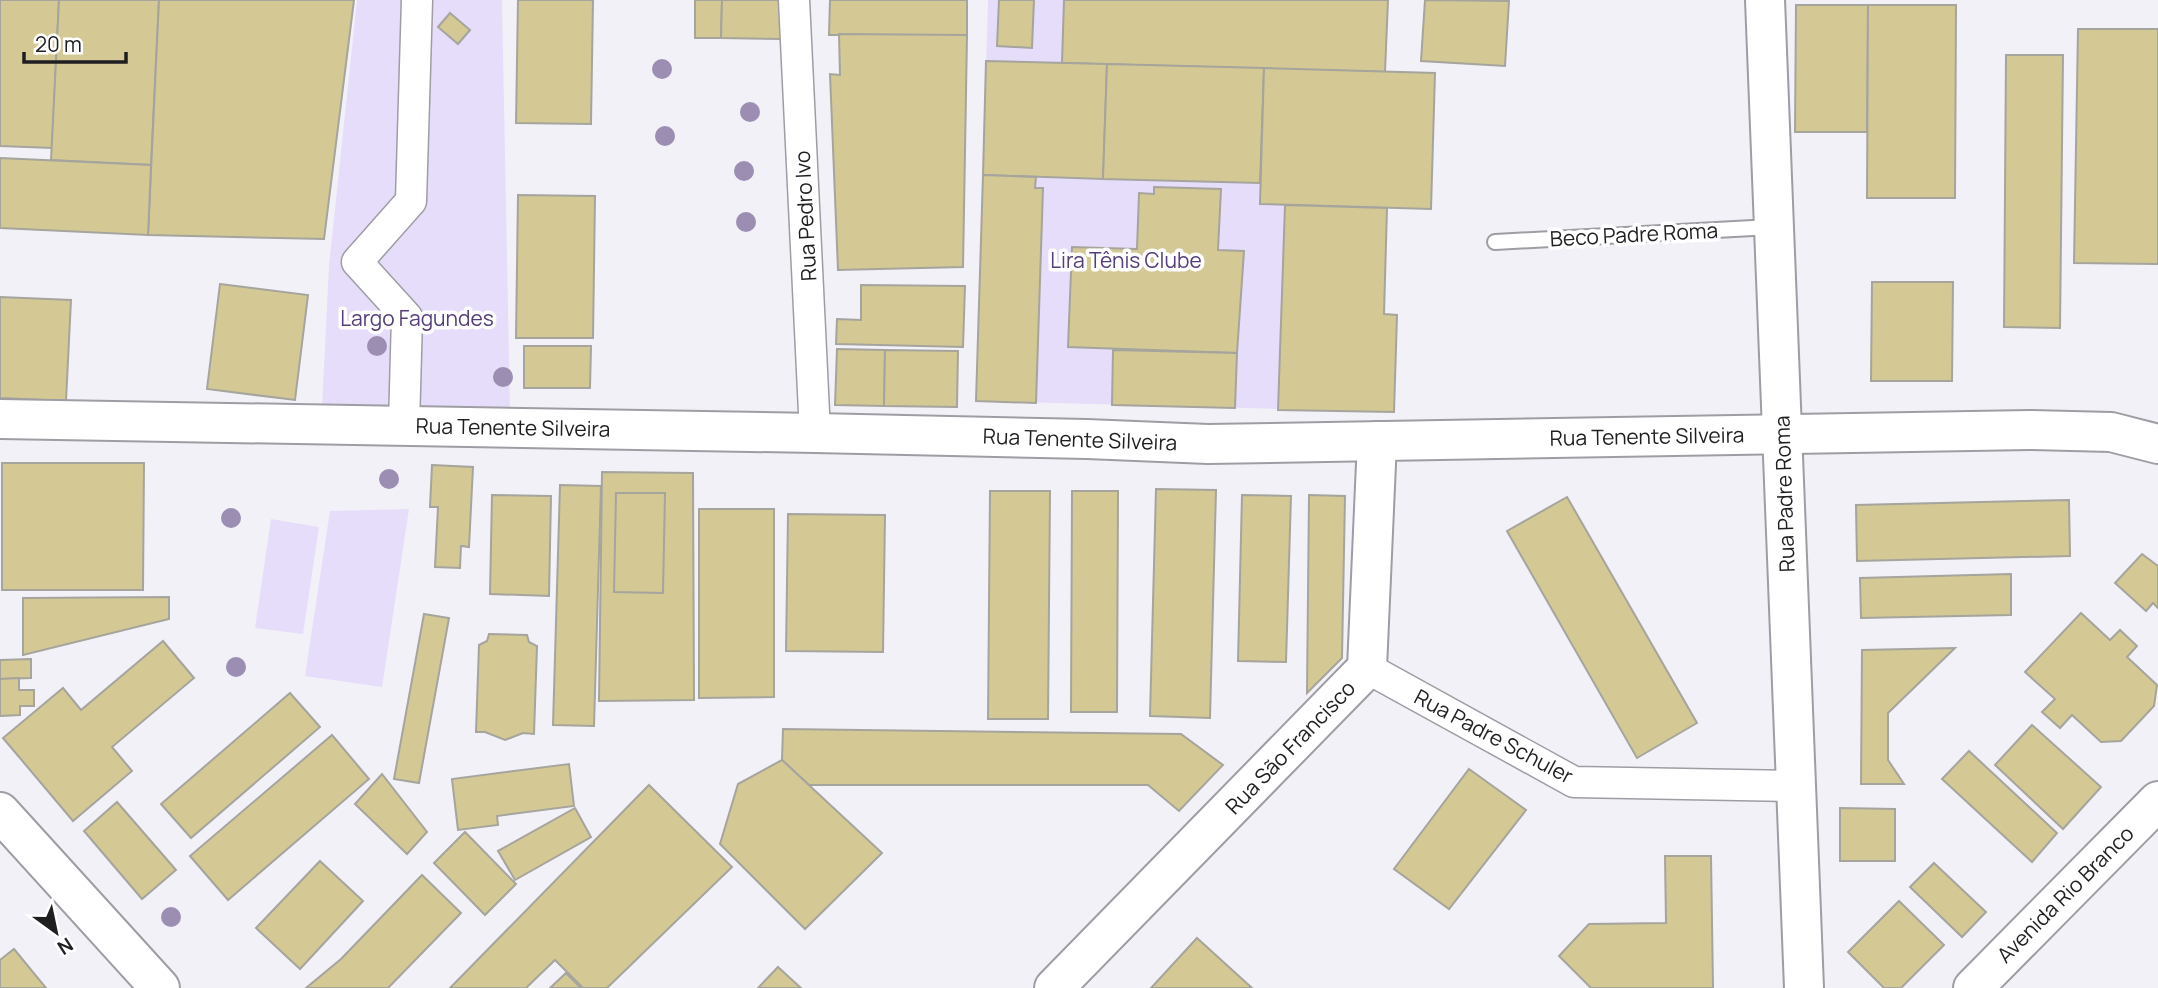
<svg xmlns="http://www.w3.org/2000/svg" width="2158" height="988" viewBox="0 0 2158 988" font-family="Manrope,sans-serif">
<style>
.green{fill:#e6ddfa}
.building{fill:#d4c994;stroke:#a5a49d;stroke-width:2}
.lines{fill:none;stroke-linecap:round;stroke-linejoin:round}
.lane-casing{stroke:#9f9da4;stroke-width:18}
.street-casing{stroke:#9f9da4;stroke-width:33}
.secondary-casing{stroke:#9f9da4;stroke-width:42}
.lane{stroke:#fff;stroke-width:14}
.street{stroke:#fff;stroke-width:30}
.secondary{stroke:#fff;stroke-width:38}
.tree{fill:#9c8eb3}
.labels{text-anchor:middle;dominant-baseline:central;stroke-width:7;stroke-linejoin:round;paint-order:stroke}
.street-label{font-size:21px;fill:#1f1e21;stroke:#fff}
.park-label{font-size:21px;fill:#543d7a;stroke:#fff}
</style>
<rect width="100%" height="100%" fill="#f3f1f8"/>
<g class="green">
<path d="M357 0H502L510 412 322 407 329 266Z"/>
<path d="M988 0H1064L1264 68 1387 208 1384 314 1397 315 1394 412 976 401Z"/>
<path d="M409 509 382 687 305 676 330 511Z"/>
<path d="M271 519 319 527 303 634 255 628Z"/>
</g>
<g class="building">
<path d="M0 0H59L52 148 0 146Z"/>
<path d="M59 0H159L151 165 51 160Z"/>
<path d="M159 0H354L324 239 148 235Z"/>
<path d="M518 0H593L591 124 516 123Z"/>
<path d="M695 0H722L721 38H695Z"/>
<path d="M722 0H781V39L721 38Z"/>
<path d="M830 0H967V35H829Z"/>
<path d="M999 0H1034L1032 48 997 46Z"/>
<path d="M1064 0H1388L1385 72 1062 63Z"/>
<path d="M1425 0 1509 1 1505 66 1421 61Z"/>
<path d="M1796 5H1868L1867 132H1795Z"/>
<path d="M1868 5H1956L1955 198H1867Z"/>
<path d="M450 13 470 30 458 44 438 27Z"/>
<path d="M2078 29H2158V264L2074 263Z"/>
<path d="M839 34 967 35 963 267 838 270 830 74 840 75Z"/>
<path d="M2006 55H2063L2060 328 2004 327Z"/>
<path d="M986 61 1107 64 1103 179 983 175Z"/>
<path d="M1107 64 1264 68 1260 183 1103 179Z"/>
<path d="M1264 68 1435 73 1431 209 1260 204Z"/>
<path d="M0 158 151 165 148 235 0 228Z"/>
<path d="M983 175 1036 177 1035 188H1043L1036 403 976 401Z"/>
<path d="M1154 187 1221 189 1218 250 1244 251 1237 353 1068 347 1072 247 1137 249 1139 193 1154 194Z"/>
<path d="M518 195 595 196 593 338H516Z"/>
<path d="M1285 205 1387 208 1384 314 1397 315 1394 412 1278 410Z"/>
<path d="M1872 282H1953L1952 381H1871Z"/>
<path d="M220 284 308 295 295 400 207 389Z"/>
<path d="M861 285 965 286 963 347 836 344 837 319 861 320Z"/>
<path d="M0 297 71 300 66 401 0 398Z"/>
<path d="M524 346H591L590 388H524Z"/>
<path d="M837 349 885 350 884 406 835 405Z"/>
<path d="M885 350 958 351 957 407 884 406Z"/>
<path d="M1113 350 1237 353 1235 408 1112 405Z"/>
<path d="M2 463H144L143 590H2Z"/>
<path d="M432 465 473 467 469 547 461 546 460 568 435 567 438 507H430Z"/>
<path d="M602 472 693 473 694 700 599 701Z"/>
<path d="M560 485 601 486 594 726 553 725Z"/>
<path d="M1156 489 1216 490 1210 718 1150 716Z"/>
<path d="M990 491H1050L1048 719H988Z"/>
<path d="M1072 491H1118L1117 712H1071Z"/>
<path d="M616 493H665L663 593 614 592Z"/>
<path d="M492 495 551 496 549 596 490 594Z"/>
<path d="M1242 495 1291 496 1286 662 1238 661Z"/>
<path d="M1309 495 1345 496 1342 658 1307 693Z"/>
<path d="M1567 497 1697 723 1637 758 1507 531Z"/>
<path d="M2069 500 2070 556 1857 561 1856 505Z"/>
<path d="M699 509H774V697L699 698Z"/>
<path d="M788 514 885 515 883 652 786 651Z"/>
<path d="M2142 554 2158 566V608L2153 603 2146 611 2115 583Z"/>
<path d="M2011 574V615L1861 618 1860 578Z"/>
<path d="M169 597V619L23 655V598Z"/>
<path d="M2081 613 2110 640 2120 630 2137 646 2127 657 2157 685 2154 706 2121 741 2101 742 2072 715 2060 728 2042 712 2055 699 2025 672Z"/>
<path d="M424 614 449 618 419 783 394 779Z"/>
<path d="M489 634 527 635 529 642 537 646 534 734 523 733 505 740 485 732H476L479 645 487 641Z"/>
<path d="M163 641 194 678 112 747 132 771 73 821 3 738 63 688 81 710Z"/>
<path d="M1955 648 1888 713V760L1904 784H1861L1862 650Z"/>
<path d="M31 659V678L0 679V660Z"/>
<path d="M19 678V690H34V706H20V715L0 716V679Z"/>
<path d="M290 693 320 727 191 838 161 804Z"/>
<path d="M2032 725 2101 787 2063 829 1995 765Z"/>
<path d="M783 729 1181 734 1223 765 1179 811 1148 785H809L782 760Z"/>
<path d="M332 735 369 779 228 900 190 856Z"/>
<path d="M1969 751 2057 833 2032 862 1942 779Z"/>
<path d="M782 760 882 853 805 929 720 844 738 784Z"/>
<path d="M569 764 574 806 497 816 498 825 458 830 452 779Z"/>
<path d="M1469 769 1526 810 1449 909 1394 869Z"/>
<path d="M382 774 427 832 407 854 355 804Z"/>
<path d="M649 785 732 867 607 988H583L555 960 526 988H450Z"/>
<path d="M117 802 176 870 142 899 84 831Z"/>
<path d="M575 808 591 837 515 880 498 851Z"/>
<path d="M1840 808 1895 809V861H1840Z"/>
<path d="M465 832 516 884 485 915 434 863Z"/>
<path d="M1665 856H1711L1713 988H1591L1559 956 1589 924 1666 923Z"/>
<path d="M320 861 363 901 300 969 256 928Z"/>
<path d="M1934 863 1986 912 1962 937 1910 887Z"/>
<path d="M422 875 461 913 388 988H306L341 959Z"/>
<path d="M1899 901 1944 945 1901 988H1884L1848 952Z"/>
<path d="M1197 938 1252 988H1151Z"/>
<path d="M14 949 46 988H0V960Z"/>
<path d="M778 967 801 988H758Z"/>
<path d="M566 973 581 988H550Z"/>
</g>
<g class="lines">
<defs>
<path id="lane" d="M1495 242 1771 227"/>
<g id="street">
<path d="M794 0 815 433"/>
<path d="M404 425 407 317 357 262 411 201 417 0"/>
<path d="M1367 668 1574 782 1795 786"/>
</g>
<g id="secondary">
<path d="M1765 0 1804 988"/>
<path d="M0 419 815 433 1087 439 1208 444 2030 430 2111 432 2158 444"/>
<path d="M0 812 160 988"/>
<path d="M1054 988 1367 668 1377 441"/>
<path d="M1973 988 2158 801"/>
</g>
</defs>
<use href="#lane" class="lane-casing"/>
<use href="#street" class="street-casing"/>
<use href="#secondary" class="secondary-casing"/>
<use href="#lane" class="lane"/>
<use href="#street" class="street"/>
<use href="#secondary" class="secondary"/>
</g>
<g class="tree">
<circle cx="662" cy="69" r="10"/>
<circle cx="750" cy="112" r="10"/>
<circle cx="665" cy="136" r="10"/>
<circle cx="744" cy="171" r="10"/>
<circle cx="746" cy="222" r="10"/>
<circle cx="377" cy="346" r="10"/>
<circle cx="503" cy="377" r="10"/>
<circle cx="389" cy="479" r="10"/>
<circle cx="231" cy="518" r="10"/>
<circle cx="236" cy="667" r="10"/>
<circle cx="171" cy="917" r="10"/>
</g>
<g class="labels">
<g class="street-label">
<text transform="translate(805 216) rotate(-93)">Rua Pedro Ivo</text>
<text transform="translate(1634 234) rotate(-3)">Beco Padre Roma</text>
<text transform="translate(513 427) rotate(1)">Rua Tenente Silveira</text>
<text transform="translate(1647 436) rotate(-1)">Rua Tenente Silveira</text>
<text transform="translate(1080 439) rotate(2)">Rua Tenente Silveira</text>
<text transform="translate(1784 494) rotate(-92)">Rua Padre Roma</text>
<text transform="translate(1494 736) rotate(28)">Rua Padre Schuler</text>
<text transform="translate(1290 747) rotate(-46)">Rua São Francisco</text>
<text transform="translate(2065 894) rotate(-45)">Avenida Rio Branco</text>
</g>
<g class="park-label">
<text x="1126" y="260">Lira Tênis Clube</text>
<text x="417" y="318">Largo Fagundes</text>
</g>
</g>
<g transform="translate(56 932) rotate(147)" stroke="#ffffff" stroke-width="5" paint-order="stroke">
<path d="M0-5L12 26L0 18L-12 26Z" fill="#1f1e21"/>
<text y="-10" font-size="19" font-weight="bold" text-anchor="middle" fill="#1f1e21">N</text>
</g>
<path d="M24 52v10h102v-10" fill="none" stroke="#1f1e21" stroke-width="3.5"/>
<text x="35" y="52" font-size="21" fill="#1f1e21" stroke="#ffffff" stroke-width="5" paint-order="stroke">20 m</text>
</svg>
